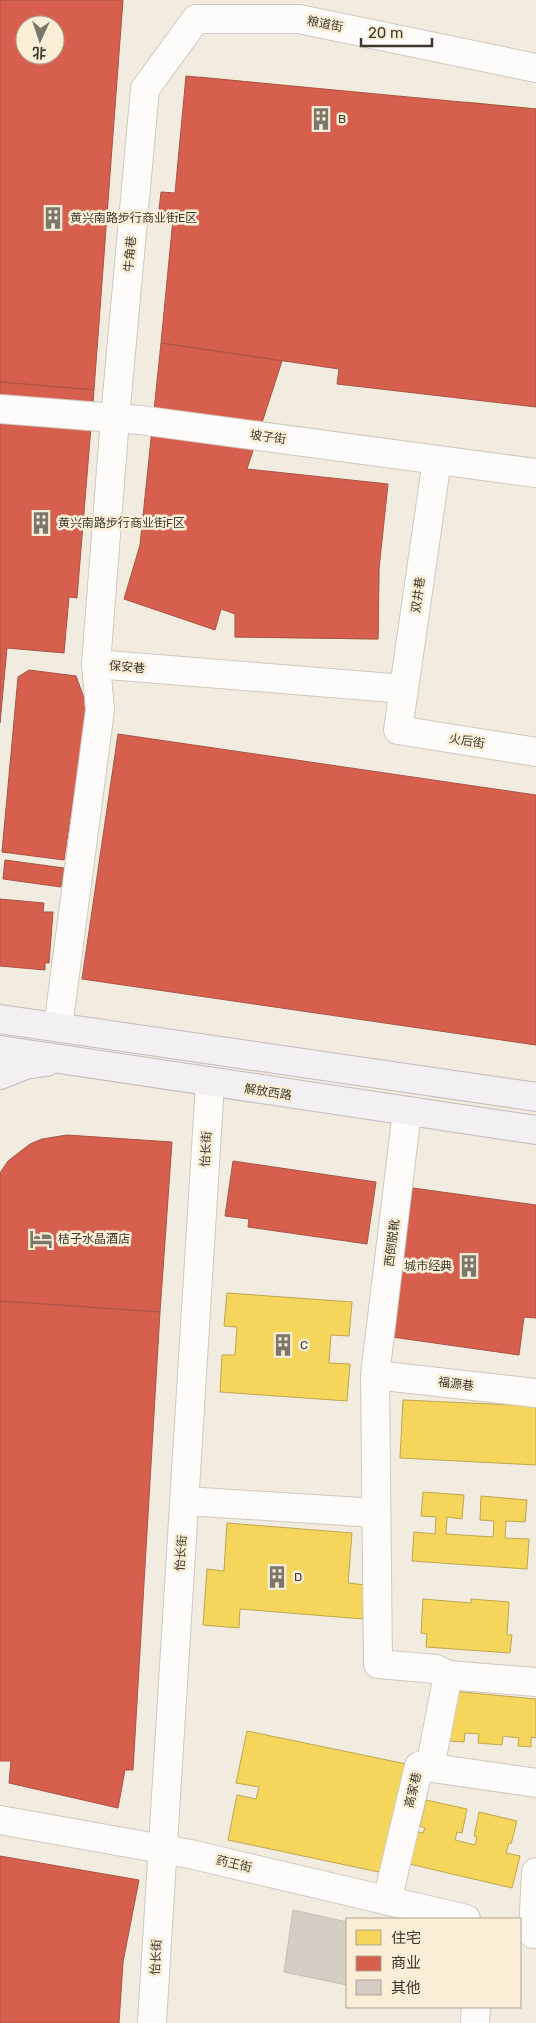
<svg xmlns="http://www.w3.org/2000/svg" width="536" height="2023" viewBox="0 0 536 2023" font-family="Rubik,'Noto Sans SC',sans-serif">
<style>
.homes{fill:#f6d55c;stroke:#bea64e}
.shops{fill:#d6604d;stroke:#a85444;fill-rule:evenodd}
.building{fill:#d3cdc4;stroke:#c3beb4}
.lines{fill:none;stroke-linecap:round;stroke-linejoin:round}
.minor-casing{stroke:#cfc9bf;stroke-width:30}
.major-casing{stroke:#c2babf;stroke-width:30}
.minor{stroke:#fdfcfa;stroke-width:28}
.major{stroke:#f3f0f4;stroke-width:28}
.labels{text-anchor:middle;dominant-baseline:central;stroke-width:5;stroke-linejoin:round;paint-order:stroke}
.street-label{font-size:12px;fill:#3d382f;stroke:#faeed7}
.poi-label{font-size:12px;fill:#3d382f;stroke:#faeed7;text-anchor:start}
</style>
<rect width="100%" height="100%" fill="#f2ebdf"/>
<g class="homes">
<path d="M200 77 368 94 366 123 347 121V134L368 135 367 160 306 154 308 140 304 139V131H296V121L265 118 264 129 250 127 248 148 187 140 189 117 212 120 213 105 197 103Z"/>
<path d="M466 102 536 109V143H532L531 154 517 152 515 173 453 166 455 142 479 145 480 131 464 128Z"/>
<path d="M340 568 379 569 378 639 235 637 236 588 339 590Z"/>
<path d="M227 1293 352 1302 349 1336 331 1335 329 1363 350 1364 347 1401 220 1392 222 1355H235L237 1327 224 1326Z"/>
<path d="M403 1400 536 1406V1465L400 1458Z"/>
<path d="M423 1492 464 1495 462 1519 447 1517 446 1534 493 1537 494 1521 480 1520 481 1496 527 1500 525 1522 506 1521 505 1538 529 1539 527 1569 412 1561 414 1532 435 1534 436 1517 421 1516Z"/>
<path d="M227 1523 352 1533 348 1583 366 1585 363 1619 240 1609 239 1628 203 1625 207 1569 224 1571Z"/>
<path d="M423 1599 471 1603V1599L509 1602 507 1635H512L510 1653 426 1647 427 1634 421 1633Z"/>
<path d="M451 1691 536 1699V1738L531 1737V1747L518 1746 519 1738 503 1736 502 1745 478 1743 479 1734 465 1733 464 1742 450 1741 451 1731H447Z"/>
<path d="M247 1731 411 1765 388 1874 228 1840 237 1795 256 1799 259 1787 236 1783Z"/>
<path d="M426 1800 467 1809 462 1833 457 1832 455 1840 475 1845 477 1837 474 1836 479 1812 517 1821 511 1844 509 1843 506 1853 520 1856 512 1888 405 1863 413 1831 423 1833 425 1828 420 1826Z"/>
</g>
<g class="shops">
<path d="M0 0H123L94 390 0 382ZM25 25H55V55H25Z"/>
<path d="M186 76 536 109V407L337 384 339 369 161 343 173 219 158 218 161 192 175 193Z"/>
<path d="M161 343 282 361 247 469 388 484 379 569 378 639 235 637V614L221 609 215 630 124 599 140 545Z"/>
<path d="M0 382 94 390 77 598 69 597 64 653 7 648 0 723Z"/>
<path d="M29 670 76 676 87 706 64 860 2 852 18 677Z"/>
<path d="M118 734 536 795V1045L82 979Z"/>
<path d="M5 860 64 868 61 887 3 879Z"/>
<path d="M0 899 44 903 43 912H53L49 963H45V970L0 966Z"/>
<path d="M67 1135 172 1142 160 1312 0 1301V1173L8 1161 30 1144 42 1139Z"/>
<path d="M233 1161 376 1182 367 1244 248 1227 249 1219 225 1216Z"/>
<path d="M413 1188 536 1205V1318L524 1317 519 1355 392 1337Z"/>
<path d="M0 1301 160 1312 133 1770H125L118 1808 9 1783 11 1761H0Z"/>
<path d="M0 1856 139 1880 123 1962 119 2023H0Z"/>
</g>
<path class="building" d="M293 1910 347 1922V1985L284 1972Z"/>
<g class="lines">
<defs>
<g id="minor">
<path d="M0 409 140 420 536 473"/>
<path d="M437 460 398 730 536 752"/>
<path d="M404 689 96 664 115 418 145 89 196 19H299L536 68"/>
<path d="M58 1027 100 710 96 664"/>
<path d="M407 1112 375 1375 378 1664 436 1669 448 1675"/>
<path d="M375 1375 536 1393"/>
<path d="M185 1501 376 1513"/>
<path d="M430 1767 448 1675 536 1682"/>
<path d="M0 1820 190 1854 466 1919"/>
<path d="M387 1901 419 1766 536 1783"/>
<path d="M533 1934 536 1872"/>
<path d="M152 2023 210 1083"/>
<path d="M475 2023 476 2007"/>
</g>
<g id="major">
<path d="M0 1019 536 1097"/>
<path d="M0 1050 536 1130"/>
<path d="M0 1075 25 1065 46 1062"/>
</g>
</defs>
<use href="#minor" class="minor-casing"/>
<use href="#major" class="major-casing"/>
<use href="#minor" class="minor"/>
<use href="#major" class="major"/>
</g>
<defs>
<symbol id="building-bare" viewBox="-9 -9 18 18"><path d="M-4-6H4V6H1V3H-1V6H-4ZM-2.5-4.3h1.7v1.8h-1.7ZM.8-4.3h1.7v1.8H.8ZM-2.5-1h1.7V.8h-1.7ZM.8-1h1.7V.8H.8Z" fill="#7c776d" stroke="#faeed7" stroke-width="2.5" paint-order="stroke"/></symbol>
<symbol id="hotel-bare" viewBox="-9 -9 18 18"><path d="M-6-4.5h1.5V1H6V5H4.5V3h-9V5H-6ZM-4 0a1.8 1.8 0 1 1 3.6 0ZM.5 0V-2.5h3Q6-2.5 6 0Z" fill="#7c776d" stroke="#faeed7" stroke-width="2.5" paint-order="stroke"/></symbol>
</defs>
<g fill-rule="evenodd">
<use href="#building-bare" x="305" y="103" width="32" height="32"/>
<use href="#building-bare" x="37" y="202" width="32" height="32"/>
<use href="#building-bare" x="25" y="507" width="32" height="32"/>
<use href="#hotel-bare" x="25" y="1223" width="32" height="32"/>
<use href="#building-bare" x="453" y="1250" width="32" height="32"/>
<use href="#building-bare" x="267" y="1329" width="32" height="32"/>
<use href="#building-bare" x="261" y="1561" width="32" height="32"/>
</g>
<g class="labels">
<g class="street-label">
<text transform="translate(325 24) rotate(11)">粮道街</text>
<text transform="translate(130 254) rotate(-85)">牛角巷</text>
<text transform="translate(268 437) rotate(8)">坡子街</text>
<text transform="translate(418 595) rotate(-82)">双井巷</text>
<text transform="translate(127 667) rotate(5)">保安巷</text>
<text transform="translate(467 741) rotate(9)">火后街</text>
<text transform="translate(268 1092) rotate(9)">解放西路</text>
<text transform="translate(206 1149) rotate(-87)">怡长街</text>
<text transform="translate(392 1243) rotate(-83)">西倒脱靴</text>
<text transform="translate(456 1384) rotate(7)">福源巷</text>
<text transform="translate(181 1553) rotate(-86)">怡长街</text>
<text transform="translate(413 1790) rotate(-77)">高家巷</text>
<text transform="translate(234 1864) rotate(13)">药王街</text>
<text transform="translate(156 1957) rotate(-87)">怡长街</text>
</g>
<g class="poi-label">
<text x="338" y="119">B</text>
<text x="70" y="218">黄兴南路步行商业街E区</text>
<text x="58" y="523">黄兴南路步行商业街F区</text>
<text x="58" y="1239">桔子水晶酒店</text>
<text x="452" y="1266" text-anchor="end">城市经典</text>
<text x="300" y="1345">C</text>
<text x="294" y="1577">D</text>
</g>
</g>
<rect x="346" y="1918" width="175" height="90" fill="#faeed7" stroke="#aea594"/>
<rect x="356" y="1930" width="25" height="15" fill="#f6d55c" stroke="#aea594"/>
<text x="391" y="1943" font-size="15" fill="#3d382f">住宅</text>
<rect x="356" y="1956" width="25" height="15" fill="#d6604d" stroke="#aea594"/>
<text x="391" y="1968" font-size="15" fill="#3d382f">商业</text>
<rect x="356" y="1980" width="25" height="15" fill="#d3cdc4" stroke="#aea594"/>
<text x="391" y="1993" font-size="15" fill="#3d382f">其他</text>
<g transform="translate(40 40) rotate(183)"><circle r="24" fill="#faeed7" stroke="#aea594"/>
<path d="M0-4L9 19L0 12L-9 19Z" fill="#7c776d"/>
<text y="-8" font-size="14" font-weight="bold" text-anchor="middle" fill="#3d382f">北</text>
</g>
<path d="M361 38v8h71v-8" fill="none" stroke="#3d382f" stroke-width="2.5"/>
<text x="368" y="38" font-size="15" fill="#3d382f" stroke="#faeed7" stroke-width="4" paint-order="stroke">20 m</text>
</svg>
